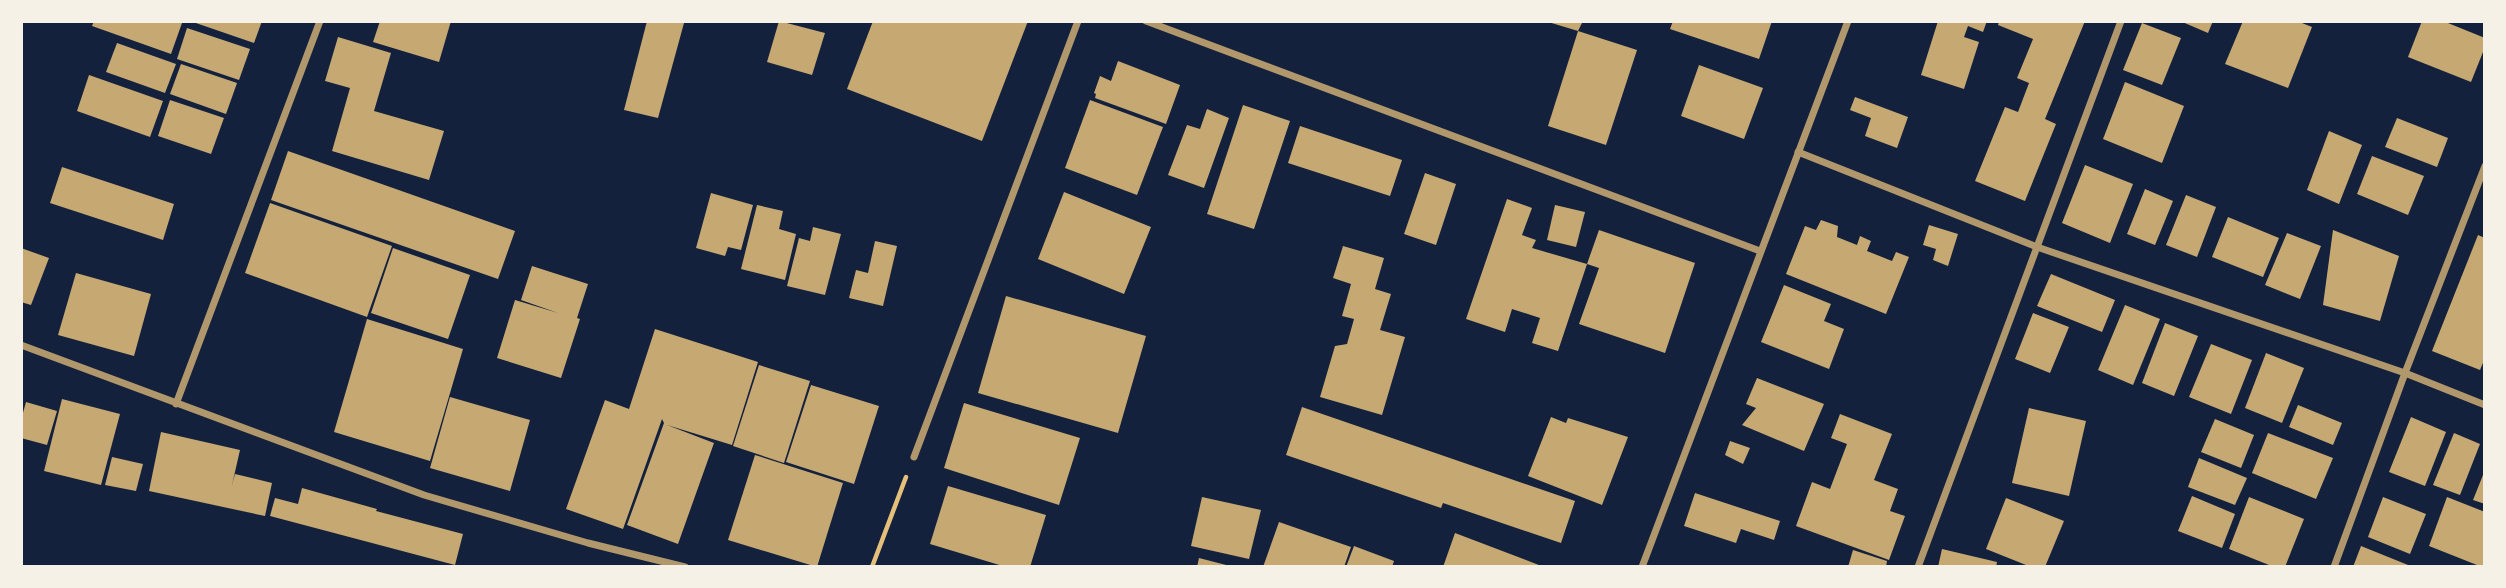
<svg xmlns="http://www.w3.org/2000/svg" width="2506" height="588" viewBox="0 0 2506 588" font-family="'Exo 2',sans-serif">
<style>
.building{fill:#c6a872}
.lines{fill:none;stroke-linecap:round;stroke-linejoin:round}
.path{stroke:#e5c07b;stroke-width:4.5}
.minor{stroke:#b1986c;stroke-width:7}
</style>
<rect width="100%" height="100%" fill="#14213d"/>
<g class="building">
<path d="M94 21H175L182 23 171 54 92 26Z"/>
<path d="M190 21H262L254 43Z"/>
<path d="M380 21H451L439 62 373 42Z"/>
<path d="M647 21 684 23 658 118 624 110Z"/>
<path d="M779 21 825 33 812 75 767 62Z"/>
<path d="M873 21H1028L982 141 847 89Z"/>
<path d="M1545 21H1583L1578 31Z"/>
<path d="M1673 21H1772L1759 59 1670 29Z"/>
<path d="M1938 21H1987L1983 32 1968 26 1964 37 1979 42 1964 89 1921 75Z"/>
<path d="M1999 21H2085L2045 119 2056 124 2025 201 1975 181 2005 107 2018 112 2029 83 2017 78 2033 39 1998 25Z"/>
<path d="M2180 21H2213L2208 33Z"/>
<path d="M2243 21H2297L2312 27 2288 88 2225 64Z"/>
<path d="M2422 21H2443L2485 38V47L2471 82 2408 57Z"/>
<path d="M2142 23 2181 38 2162 85 2123 70Z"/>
<path d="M187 28 250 49 239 80 177 59Z"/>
<path d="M1578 31 1637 50 1606 145 1548 126Z"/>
<path d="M338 37 391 53 374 111 444 131 429 180 332 151 350 88 325 81Z"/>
<path d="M117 43 176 64 165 93 106 72Z"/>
<path d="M1118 61 1180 85 1166 124 1095 98 1096 94 1094 93 1100 76 1111 81Z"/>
<path d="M181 64 237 83 226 114 170 94Z"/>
<path d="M1699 65 1763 88 1744 139 1681 116Z"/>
<path d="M89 75 163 101 150 137 77 111Z"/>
<path d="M2125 82 2184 106 2162 163 2103 139Z"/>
<path d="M1855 97 1908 117 1897 148 1865 136 1871 118 1850 110Z"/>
<path d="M170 100 224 118 211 154 158 136Z"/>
<path d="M1090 100 1163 127 1137 195 1065 168Z"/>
<path d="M1243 105 1290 121 1254 229 1207 214Z"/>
<path d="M1207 109 1229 118 1204 188 1168 175 1187 125 1200 129Z"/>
<path d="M2397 118 2448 138 2437 167 2385 147Z"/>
<path d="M1300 126 1402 160 1390 196 1288 163Z"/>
<path d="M2329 131 2362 145 2339 204 2307 190Z"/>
<path d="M288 151 515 231 498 279 271 200Z"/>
<path d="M2372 156 2424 176 2408 215 2357 194Z"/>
<path d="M2085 165 2133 184 2110 243 2062 223Z"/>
<path d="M62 167 174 204 163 240 50 203Z"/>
<path d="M1425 173 1456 184 1436 245 1404 234Z"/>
<path d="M2145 189 2173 201 2155 245 2127 234Z"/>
<path d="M1064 192 1151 227 1124 294 1038 259Z"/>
<path d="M711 193 753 205 741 250 728 247 725 256 696 248Z"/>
<path d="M2186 195 2216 207 2197 257 2166 245Z"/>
<path d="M1507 199 1532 208 1522 235 1536 240 1532 248 1587 264 1558 351 1532 343 1540 318 1512 309 1505 332 1466 319Z"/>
<path d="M270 203 392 246 367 317 245 273Z"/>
<path d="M757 205 783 211 779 229 796 234 785 280 741 269Z"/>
<path d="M1555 205 1585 212 1576 247 1547 240Z"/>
<path d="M2228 217 2279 238 2263 277 2212 257Z"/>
<path d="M1821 220 1838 226 1837 237 1857 245 1860 236 1871 241 1867 251 1892 261 1896 252 1909 257 1886 314 1786 274 1805 226 1816 230Z"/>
<path d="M1929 225 1958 234 1948 266 1933 260 1936 249 1923 245Z"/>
<path d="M813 227 841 234 825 295 787 286 799 238 810 241Z"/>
<path d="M1599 230 1695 263 1665 353 1579 324 1599 268 1587 264Z"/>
<path d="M2333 230 2399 256 2380 321 2323 305Z"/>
<path d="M2287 233 2321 246 2300 299 2265 285Z"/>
<path d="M2478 235 2485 238V358L2480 370 2432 351Z"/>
<path d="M875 241 897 246 883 306 849 298 856 270 868 273Z"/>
<path d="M1343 246 1384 258 1375 289 1391 294 1380 330 1405 337 1382 415 1320 397 1335 346 1347 344 1354 319 1342 316 1351 284 1333 278Z"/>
<path d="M21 248 49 258 31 305 21 302Z"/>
<path d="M393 248 470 275 448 339 371 313Z"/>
<path d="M532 266 588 284 577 318 580 319 561 378 497 358 515 300 558 313 521 300Z"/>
<path d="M76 273 151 294 134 356 58 335Z"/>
<path d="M2051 274 2115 300 2102 332 2037 306Z"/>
<path d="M1784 285 1831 304 1824 321 1844 329 1829 369 1761 342Z"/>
<path d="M1006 296 1146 336 1118 433 978 393Z"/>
<path d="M2125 305 2160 319 2133 385 2098 370Z"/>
<path d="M2033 313 2069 327 2050 373 2015 359Z"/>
<path d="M367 319 463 349 430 461 334 432Z"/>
<path d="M2165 323 2198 336 2174 396 2142 383Z"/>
<path d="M655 329 758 362 732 445 667 425 714 443 678 544 627 525 664 423 662 419 623 529 566 509 605 400 629 409Z"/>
<path d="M2211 344 2252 360 2231 414 2189 397Z"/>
<path d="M2266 353 2304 368 2282 423 2245 408Z"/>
<path d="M759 365 810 381 784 463 733 446Z"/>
<path d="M1757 378 1824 404 1804 451 1742 425 1756 408 1746 404Z"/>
<path d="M811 385 879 406 854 484 786 462Z"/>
<path d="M450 397 530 420 510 491 430 468Z"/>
<path d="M62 399 120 414 101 485 44 471Z"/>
<path d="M26 402 57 411 47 445 21 438V420Z"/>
<path d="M964 403 1080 438 1059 505 944 468Z"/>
<path d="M2298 405 2342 423 2333 445 2289 427Z"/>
<path d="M1302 407 1575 501 1561 543 1443 503 1441 508 1286 455Z"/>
<path d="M2029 408 2086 421 2069 496 2012 483Z"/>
<path d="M1840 414 1892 434 1874 480 1898 489 1890 511 1905 516 1889 560 1796 526 1812 482 1830 489 1847 444 1831 438Z"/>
<path d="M1551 417 1566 423 1568 418 1628 437 1602 505 1528 476Z"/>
<path d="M2411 417 2446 432 2425 486 2389 472Z"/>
<path d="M2215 419 2254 435 2241 468 2201 452Z"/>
<path d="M161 432 240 450 232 485 235 474 272 483 265 516 149 491Z"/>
<path d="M2268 433 2333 458 2316 499 2252 473Z"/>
<path d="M2454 433 2480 444 2460 495 2433 485Z"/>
<path d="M1730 441 1750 448 1743 464 1725 455Z"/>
<path d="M755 455 843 483 817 567 728 540Z"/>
<path d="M112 457 143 464 136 491 105 485Z"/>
<path d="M2199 458 2247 478 2235 505 2188 487Z"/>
<path d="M2485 470V504L2473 500Z"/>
<path d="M948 486 1046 515 1030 567H1006L930 544Z"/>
<path d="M302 488 377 509 376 511 463 534 455 565 270 516 275 498 298 504Z"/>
<path d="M1695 493 1780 521 1774 540 1741 529 1736 543 1684 526Z"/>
<path d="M2192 496 2235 514 2222 548 2178 531Z"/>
<path d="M1202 497 1261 510 1249 559 1191 546Z"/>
<path d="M2249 497 2304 519 2285 567H2274L2229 549Z"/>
<path d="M2383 497 2426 514 2410 554 2368 537Z"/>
<path d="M2447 497 2485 512V560L2482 567 2429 546Z"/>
<path d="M2006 498 2064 521 2045 567H2031L1986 549Z"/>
<path d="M1279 522 1351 547 1344 567H1263Z"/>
<path d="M1455 533 1544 567H1443Z"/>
<path d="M1354 546 1394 561 1392 567H1346Z"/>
<path d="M2361 546 2413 567H2353Z"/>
<path d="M1942 549 1997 562 1996 567H1938Z"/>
<path d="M1853 550 1887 561 1886 567H1848Z"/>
<path d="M1199 558 1230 566 1229 567H1197Z"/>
</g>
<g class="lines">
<path class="path" d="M872 567 906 477"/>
<g class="minor">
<path d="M1146 21 1760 251"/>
<path d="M1798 152 2037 247 2405 373 2485 405"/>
<path d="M21 345 424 495 588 543 685 567"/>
<path d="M176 404 320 21"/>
<path d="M914 457 1078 21"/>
<path d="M1642 567 1848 21"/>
<path d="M1918 567 2121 21"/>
<path d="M2334 567 2405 373 2485 166"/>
</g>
</g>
<rect width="2506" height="588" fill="none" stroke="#f6f1e7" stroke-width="46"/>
</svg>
